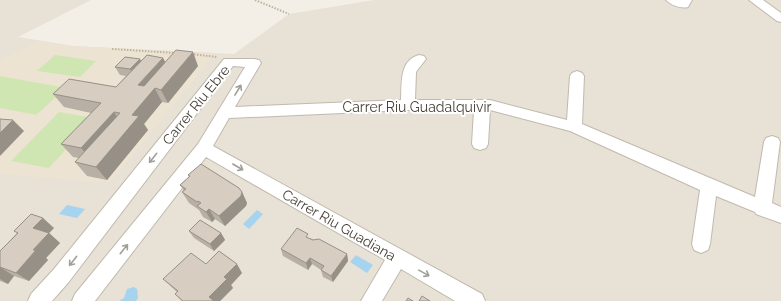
<svg xmlns="http://www.w3.org/2000/svg" width="781" height="301" viewBox="0 0 781 301" font-family="Raleway,sans-serif">
<style>
.residential{fill:#e7e1d6}
.education{fill:#ece3d2}
.green{fill:#d0e6b2}
.water{fill:#a6d3ee}
.lines{fill:none;stroke-linecap:round;stroke-linejoin:round}
.minor-casing{stroke:#c1b9ad;stroke-width:2}
.path{stroke:#bfb29c;stroke-width:2;stroke-dasharray:1.5 1.5;stroke-linecap:butt}
.minor{fill:#fff;fill-rule:evenodd}
.wall{fill:#b9b0a5}
.shaded-wall{fill:#969086}
.building{fill:#d7cdc0;stroke:#969086}
.oneway{stroke:#a29f9a}
.labels{text-anchor:middle;dominant-baseline:central;stroke-width:4;stroke-linejoin:round;paint-order:stroke}
.street-label{font-size:14px;fill:#463f36;stroke:#fff}
</style>
<rect width="100%" height="100%" fill="#f3efe7"/>
<path class="residential" d="M0 0H91L18 37 73 46 234 54 289 14 374 0H781V301H0Z"/>
<path class="education" d="M40 41 73 46 216 53 110 183 0 174V60Z"/>
<g class="green">
<path d="M55 55 96 61 80 77 37 71Z"/>
<path d="M0 76 66 88 36 115 0 108Z"/>
<path d="M59 112 94 118 49 168 11 161Z"/>
</g>
<g class="water">
<path d="M67 205 85 209 77 218 59 214Z"/>
<path d="M257 210 263 214 249 229 243 224Z"/>
<path d="M356 255 373 265 367 273 350 262Z"/>
<path d="M134 287 137 289 138 298 136 301H119L124 298 127 289Z"/>
</g>
<g class="lines">
<defs>
<g id="minor">
<path d="M666 0H692L688 7C681 9 671 5 666 0Z"/>
<path d="M749 0H763L781 13V22L777 21Z"/>
<path d="M419 55 424 56 426 59 416 72 415 100H490L567 120 570 76 572 73 577 71 582 73 584 76 582 124 755 197 764 142 766 138 772 136 778 138 780 142 772 203 781 207V223L756 214 755 212 716 196 710 244 708 250 701 253 694 250 692 244 700 190 570 131 490 110 488 144 486 148 480 150 474 148 472 144 474 110H408L229 118 213 146 482 294 485 301H455L401 269 382 301H361L385 260 206 157 95 301H72L75 294 198 144 245 67 233 66 68 283 52 301H28L31 294 54 269 224 59H254L259 60 261 63 235 107 401 100C402 84 399 60 419 55Z"/>
</g>
</defs>
<use href="#minor" class="minor-casing"/>
<g class="path">
<path d="M255 0 289 14"/>
<path d="M112 49 176 53"/>
<path d="M191 54 217 57"/>
</g>
<use href="#minor" class="minor"/>
</g>
<g class="wall">
<path d="M163 58 165 62 198 66 168 103 162 102 144 124 148 130 107 180 87 176 75 162 79 158 73 157 61 144 91 113 64 107 53 94 116 87 126 76 120 75 115 67 141 60Z"/>
<path d="M188 175 242 192 247 203 246 206 225 226 215 219 212 222 203 217 199 210 189 203 182 192 184 191 180 185 189 177Z"/>
<path d="M54 228 49 233 60 243 46 258 48 260 29 281 14 276 8 284 0 281V251L17 233 14 231Z"/>
<path d="M189 231 221 233 225 240 214 251 194 238Z"/>
<path d="M309 238 347 254 348 261 333 282 323 277 321 270 312 264 308 270 283 256 281 249Z"/>
<path d="M206 264 242 273 231 285 233 288 220 301H182L175 294 177 292 163 279Z"/>
</g>
<g class="shaded-wall">
<path d="M193 52 198 66 168 103 161 90Z"/>
<path d="M163 58 170 71 155 89 162 102 144 124 148 130 107 180 96 167 132 115 138 85Z"/>
<path d="M140 59 145 67 135 78 130 69Z"/>
<path d="M114 112 123 126 92 161 81 148Z"/>
<path d="M13 120 24 131 0 156V133Z"/>
<path d="M242 192 247 203 246 206 225 226 219 216Z"/>
<path d="M209 209 215 219 212 222 206 212Z"/>
<path d="M43 218 54 228 49 233 60 243 46 258 48 260 29 281 16 273 33 250V228Z"/>
<path d="M221 233 225 240 214 251 210 244Z"/>
<path d="M347 254 348 261 333 282 331 276Z"/>
<path d="M310 258 312 264 308 270 306 263Z"/>
<path d="M237 264 242 273 231 285 233 288 220 301H212L209 297 224 277Z"/>
<path d="M0 267 14 276 8 284 0 279Z"/>
</g>
<g class="building">
<path d="M176 50 193 52 161 90 155 88 132 115 139 116 96 167 75 162 120 113 114 112 81 148 61 144 101 103 53 94 69 79 116 87 147 55 163 58 138 85 144 86Z"/>
<path d="M125 57 140 59 130 69 115 67Z"/>
<path d="M0 119 13 120 0 133Z"/>
<path d="M201 164 239 188 242 192 241 196 219 216 209 209 206 212 197 206 201 203 198 201 197 202 182 192 186 189 180 185 190 176 188 175Z"/>
<path d="M31 214 43 218 33 228 49 233 33 250H36L16 273 0 267V251L18 233 14 231Z"/>
<path d="M200 220 221 233 210 244 189 231Z"/>
<path d="M297 228 308 234 306 237 313 240 319 239 347 254 331 276 321 270 324 266 310 258 306 263 281 249Z"/>
<path d="M219 251 237 264 224 277 227 279 209 297 214 301H183L175 294 178 291 163 279 191 253 206 264Z"/>
<path d="M422 296 430 301H419Z"/>
<path d="M408 298 413 301H406Z"/>
</g>
<defs><path id="oneway-shaft" d="M-6 0H5M1.5-3L5.5 0L1.5 3" fill="none" stroke-width="1.6" stroke-linecap="round" stroke-linejoin="round"/></defs>
<g class="oneway">
<use href="#oneway-shaft" transform="translate(238 90) rotate(-59)"/>
<use href="#oneway-shaft" transform="translate(153 158) rotate(128)"/>
<use href="#oneway-shaft" transform="translate(238 167) rotate(30)"/>
<use href="#oneway-shaft" transform="translate(124 249) rotate(-51)"/>
<use href="#oneway-shaft" transform="translate(73 261) rotate(128)"/>
<use href="#oneway-shaft" transform="translate(424 273) rotate(29)"/>
</g>
<g class="labels">
<g class="street-label">
<text transform="translate(196 105) rotate(-51)">Carrer Riu Ebre</text>
<text x="417" y="107">Carrer Riu Guadalquivir</text>
<text transform="translate(339 225) rotate(30)">Carrer Riu Guadiana</text>
</g>
</g>
</svg>
